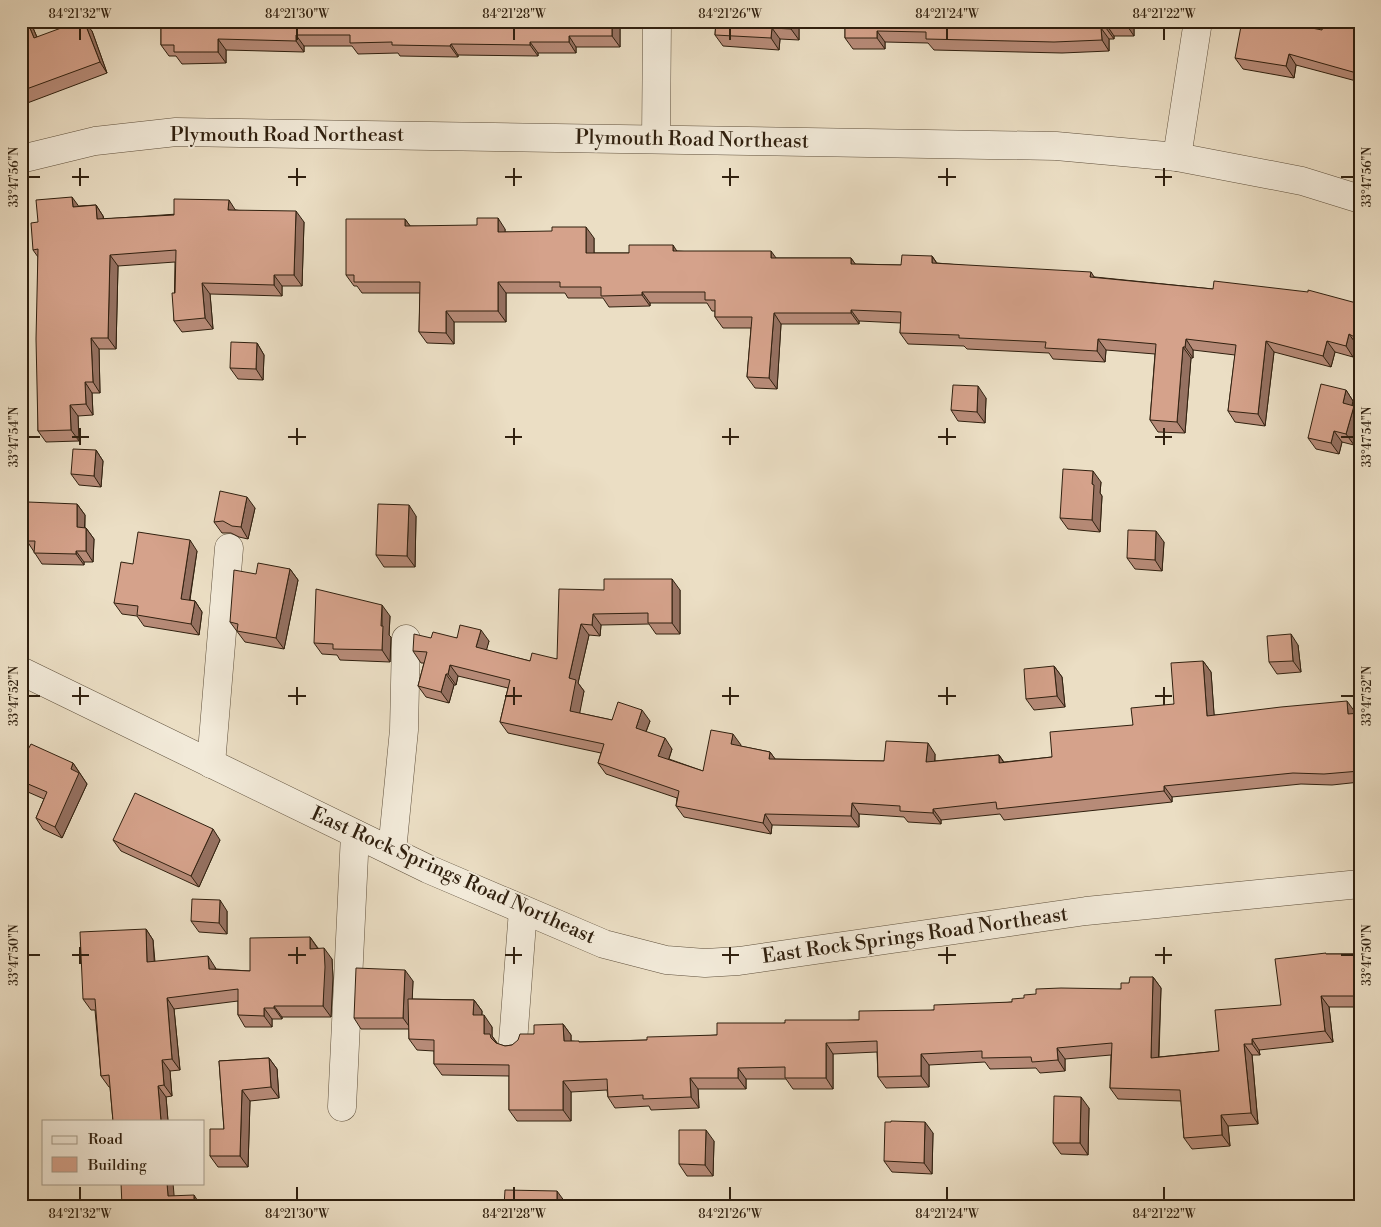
<svg xmlns="http://www.w3.org/2000/svg" width="1381" height="1227" viewBox="0 0 1381 1227" font-family="'Libre Bodoni',serif">
<style>
.lines{fill:none;stroke-linecap:round;stroke-linejoin:round}
.minor-casing{stroke:#5f503c;stroke-width:29}
.minor{stroke:#f2ead9;stroke-width:28}
.wall{fill:#b78b78;stroke:#30200f}
.shaded-wall{fill:#957161;stroke:#30200f}
.building{fill:#d5a28b;stroke:#30200f}
.ticks{fill:none;stroke:#30200f;stroke-width:2}
.labels{text-anchor:middle;dominant-baseline:central;stroke-width:4;stroke-linejoin:round;paint-order:stroke}
.street-label{font-size:20px;fill:#30200f;stroke:#f2ead9}
.neatline{fill:none;stroke:#30200f;stroke-width:2}
.ticks-label{font-size:12px;text-anchor:middle;fill:#30200f}
</style>
<rect width="100%" height="100%" fill="#ebdec4"/>
<filter id="stains"><feTurbulence type="fractalNoise" baseFrequency=".004" numOctaves="4"/><feColorMatrix values="0 0 0 0 .2 0 0 0 0 .09 0 0 0 0 .02 0 0 0 .5 -.17"/></filter>
<radialGradient id="worn" r=".72"><stop offset=".6" stop-color="#630" stop-opacity="0"/><stop offset="1" stop-color="#630" stop-opacity=".3"/></radialGradient>
<g class="lines">
<defs>
<g id="minor">
<path d="M656 139 657 21"/>
<path d="M1177 157 1198 21"/>
<path d="M21 159 95 141 176 132 1056 146 1177 157 1302 181 1360 199"/>
<path d="M21 671 428 869 604 944 666 960 705 963 739 961 1086 911 1360 884"/>
<path d="M211 764 229 548"/>
<path d="M392 851 404 730 406 639"/>
<path d="M513 1042 523 910"/>
<path d="M342 1107 355 834"/>
</g>
</defs>
<use href="#minor" class="minor-casing"/>
<use href="#minor" class="minor"/>
</g>
<g class="wall">
<path d="M21 21H30L37 37 92 31 107 73 22 105 21 103Z"/>
<path d="M161 21H620V47H576V53H538V56L458 55V57L400 56 398 53 358 54 352 46H304V52L226 50V63L182 64 176 56H169L161 45Z"/>
<path d="M716 21H799V40L780 39 779 50 723 46 715 35Z"/>
<path d="M845 21H1134V36H1114V39H1109V51L1062 53 934 50 928 43 885 42V49H853L845 38Z"/>
<path d="M1360 21V82L1296 65 1294 78 1243 69 1235 58 1322 30Z"/>
<path d="M96 205 103 216 104 219 236 210 304 222 302 286H282V296L210 294 213 329 182 332 174 321 175 262 118 266 116 349H99L100 393H92L93 415 78 416 79 441 46 442 38 431V257L33 250 79 206Z"/>
<path d="M405 219 410 226 505 229V232L594 238V253H629L677 251 776 258H851L855 264 901 265 932 256 937 263 1095 277 1360 304V347L1357 345 1353 357 1335 352 1331 367 1274 352 1265 426 1235 422 1228 411 1235 355 1193 350V358H1191L1185 433 1158 432 1150 420 1155 354 1106 350 1105 362 1053 359 1049 353 967 349 964 346 908 344 900 333 901 323 859 321V324H781L777 389 755 388 747 377 751 328H723L715 317V311H712L707 303H650V306L609 307 603 298H568L565 293H506V322H454V344L427 343 419 332 420 293H362L357 286H354L346 275Z"/>
<path d="M257 343 264 355 263 380 238 379 230 368Z"/>
<path d="M1346 390 1353 401 1352 405 1354 406 1360 414V424L1354 445 1342 442 1339 454 1316 449 1308 438Z"/>
<path d="M986 398 985 423 958 421 951 410Z"/>
<path d="M96 450 103 461 101 487 79 485 71 474Z"/>
<path d="M1101 482 1100 493 1102 496 1100 532 1068 529 1060 518Z"/>
<path d="M77 504 85 515V528H86L94 539 93 562H84V565L42 564 27 541Z"/>
<path d="M255 508 248 539 239 537 231 533H222L214 522Z"/>
<path d="M416 516 415 567H384L376 555Z"/>
<path d="M1164 542 1162 571 1135 569 1127 558Z"/>
<path d="M197 551 190 600 195 601 202 612 199 635 144 626 137 616 122 614 114 603 133 564Z"/>
<path d="M290 569 298 580 284 649 245 642 230 622 256 574Z"/>
<path d="M604 590H680V634H656L649 624 601 625 600 636 589 635 578 683 584 691 579 713 612 720 650 721 646 732 672 749 669 759 703 771 741 745 740 746 770 752 775 759 884 761 935 754V761L999 755 1004 762 1052 757 1133 725 1174 704 1203 661 1211 672 1214 715 1355 712V714L1360 713V782L1332 785 1301 784 1172 797V802L1004 820 1000 814 941 820V824L908 822 904 817 859 814V827L772 825 771 834 684 817 676 806 677 798 606 774 598 763 601 753 508 733 500 722 508 688 458 676 456 685H454L449 703 426 697 418 686 424 663H421L413 651 431 638H457L489 641 486 650 530 661 557 659Z"/>
<path d="M390 616 389 635 391 637 390 662 340 660 337 655 322 654 314 643Z"/>
<path d="M1298 645 1301 672 1277 674 1269 662Z"/>
<path d="M1054 666 1062 677 1065 707 1034 710 1026 699Z"/>
<path d="M21 753 25 755 73 763 87 784 62 838 43 829 36 818 44 799 21 789Z"/>
<path d="M113 840H220L199 887 121 851Z"/>
<path d="M227 911V934L199 932 191 921Z"/>
<path d="M146 929 153 940 155 962 215 967 216 969 250 971 310 937 318 948 332 959 333 978 331 1017H282V1019H272V1027H245L238 1015V1001L174 1009 180 1070 170 1071 172 1096 166 1097 168 1121H113L110 1087H109L101 1076 95 1010H91L83 999Z"/>
<path d="M1327 954H1360V1007H1329L1333 1042 1259 1050 1260 1055H1252L1258 1124 1228 1126 1230 1146 1192 1149 1184 1138 1181 1101 1118 1099 1110 1088 1111 1055 1065 1059V1071L1040 1073 1036 1068 990 1069 985 1062 929 1065V1087L886 1088 878 1077 877 1052 833 1054V1089H793L786 1079H746V1089H698L699 1108 651 1110 649 1106 615 1108 608 1097 607 1090 571 1092V1121H517L509 1110V1076L442 1075 434 1064V1051L417 1050 409 1039V1029H361L354 1018 413 981 412 999 474 1000 482 1011V1015L492 1027V1036L498 1044 505 1046 512 1045 534 1034 563 1024 571 1035V1041L580 1042 647 1040 717 1035 785 1023 859 1020 934 1010 1012 1002 1121 989 1129 983 1153 977 1161 988 1159 1057 1219 1051 1281 1005Z"/>
<path d="M269 1058 277 1069 279 1098 250 1101 248 1167H218L210 1156 224 1129 219 1061Z"/>
<path d="M1089 1108 1088 1155 1061 1154 1053 1143Z"/>
<path d="M933 1133 932 1174 892 1172 884 1161Z"/>
<path d="M714 1141 713 1176H687L679 1164Z"/>
</g>
<g class="shaded-wall">
<path d="M27 21H30L42 49 34 38Z"/>
<path d="M84 21 92 31 107 73 100 62Z"/>
<path d="M612 21H620V47L612 36Z"/>
<path d="M791 21H799V40L791 29Z"/>
<path d="M1126 21H1134V36L1126 24Z"/>
<path d="M1106 24 1114 36V39L1106 28Z"/>
<path d="M772 28 780 39 779 50 771 38Z"/>
<path d="M1101 28 1109 39V51L1102 40Z"/>
<path d="M877 31 885 42V49L877 38Z"/>
<path d="M296 35 304 46V52L296 41Z"/>
<path d="M569 36 576 47V53L569 42Z"/>
<path d="M218 39 226 50V63L218 52Z"/>
<path d="M530 42 538 53V56L530 45Z"/>
<path d="M451 44 458 55V57L450 46Z"/>
<path d="M1289 54 1296 65 1294 78 1286 66Z"/>
<path d="M72 197 80 208 73 207Z"/>
<path d="M229 200 236 211 228 210Z"/>
<path d="M96 205 103 216 105 230 97 219Z"/>
<path d="M296 211 304 222 302 286 294 275Z"/>
<path d="M498 218 505 229V243L498 232Z"/>
<path d="M405 219 413 230 405 226Z"/>
<path d="M586 227 594 238V264L586 253Z"/>
<path d="M673 245 680 256 673 251Z"/>
<path d="M771 251 779 262 771 258Z"/>
<path d="M110 255 118 266 116 349 108 338Z"/>
<path d="M932 256 939 267 932 263Z"/>
<path d="M851 258 859 269 851 264Z"/>
<path d="M1091 272 1098 283 1090 277Z"/>
<path d="M274 275 282 286V296L274 285Z"/>
<path d="M498 282 506 293V322L498 311Z"/>
<path d="M202 283 210 294 213 329 205 318Z"/>
<path d="M642 292 650 303V306L642 295Z"/>
<path d="M851 310 859 321V324L851 313Z"/>
<path d="M446 311 454 322V344L446 333Z"/>
<path d="M774 313 781 324 777 389 769 378Z"/>
<path d="M1349 334 1357 345 1353 357 1346 346Z"/>
<path d="M91 338 99 349 100 393 93 382Z"/>
<path d="M1098 339 1106 350 1105 362 1097 351Z"/>
<path d="M1186 339 1193 350V358L1185 347Z"/>
<path d="M1266 341 1274 352 1265 426 1258 414Z"/>
<path d="M1327 341 1335 352 1331 367 1323 356Z"/>
<path d="M257 343 264 355 263 380 256 369Z"/>
<path d="M1183 347 1191 358 1185 433 1177 422Z"/>
<path d="M85 382 92 393 93 415 86 404Z"/>
<path d="M978 386 986 398 985 423 977 412Z"/>
<path d="M1346 390 1353 401 1350 414 1343 403Z"/>
<path d="M70 405 78 416 79 441 71 430Z"/>
<path d="M1354 406 1360 414V424L1354 445 1346 434Z"/>
<path d="M1334 431 1342 442 1339 454 1331 443Z"/>
<path d="M96 450 103 461 101 487 94 476Z"/>
<path d="M1093 471 1101 482 1100 493 1102 496 1100 532 1092 520V484Z"/>
<path d="M247 497 255 508 248 539 241 527Z"/>
<path d="M77 504 85 515 84 538 77 527Z"/>
<path d="M409 505 416 516 415 567 407 556Z"/>
<path d="M86 528 94 539 93 562 86 551Z"/>
<path d="M1156 531 1164 542 1162 571 1155 560Z"/>
<path d="M190 540 197 551 188 610 181 599Z"/>
<path d="M76 551 84 562V565L76 554Z"/>
<path d="M290 569 298 580 284 649 276 638Z"/>
<path d="M672 579 680 590V634L672 623Z"/>
<path d="M195 601 202 612 199 635 191 624Z"/>
<path d="M382 605 390 616 389 635 391 637 390 662 382 650Z"/>
<path d="M593 614 601 625 600 636 592 625Z"/>
<path d="M581 624 589 635 578 683 584 691 578 722 570 711 569 678Z"/>
<path d="M481 630 489 641 484 659 476 647Z"/>
<path d="M1291 634 1298 645 1301 672 1293 661Z"/>
<path d="M1203 661 1211 672 1215 727 1207 716Z"/>
<path d="M450 665 458 676 456 685 448 674Z"/>
<path d="M1054 666 1062 677 1065 707 1057 696Z"/>
<path d="M446 674 454 685 449 703 441 692Z"/>
<path d="M1347 701 1355 712V725L1348 714Z"/>
<path d="M642 710 650 721 643 739 636 728Z"/>
<path d="M733 734 741 745 739 755 731 744Z"/>
<path d="M665 738 672 749 666 767 658 756Z"/>
<path d="M928 743 935 754 934 773 926 762Z"/>
<path d="M770 752 778 763 769 759Z"/>
<path d="M999 755 1006 766 999 763Z"/>
<path d="M73 763 87 784 62 838 55 827 71 769Z"/>
<path d="M1164 786 1172 797V802L1164 791Z"/>
<path d="M852 803 859 814V827L851 816Z"/>
<path d="M933 809 941 820V824L933 813Z"/>
<path d="M765 814 772 825 771 834 763 823Z"/>
<path d="M213 829 220 840 199 887 191 876Z"/>
<path d="M220 900 227 911V934L219 923Z"/>
<path d="M146 929 153 940 155 973 147 962Z"/>
<path d="M310 937 318 949H310Z"/>
<path d="M324 948 332 959 333 978 331 1017 323 1006Z"/>
<path d="M208 956 215 967 217 980 209 969Z"/>
<path d="M405 970 413 981 411 1029 403 1018Z"/>
<path d="M1153 977 1161 988 1158 1069 1151 1058Z"/>
<path d="M1321 996 1329 1007 1333 1042 1325 1031Z"/>
<path d="M167 998 174 1009 180 1070 172 1059Z"/>
<path d="M474 1000 482 1011 481 1026 473 1015Z"/>
<path d="M274 1006 282 1017V1019L274 1008Z"/>
<path d="M264 1008 272 1019V1027L264 1016Z"/>
<path d="M484 1015 492 1027V1036L498 1045 484 1034Z"/>
<path d="M563 1024 571 1035V1052L564 1041Z"/>
<path d="M1252 1039 1259 1050 1260 1055 1252 1044Z"/>
<path d="M826 1043 833 1054V1089L826 1078Z"/>
<path d="M1244 1044 1252 1055 1258 1124 1251 1113Z"/>
<path d="M1057 1048 1065 1059V1071L1058 1060Z"/>
<path d="M921 1054 929 1065V1087L921 1076Z"/>
<path d="M269 1058 277 1069 279 1098 271 1087Z"/>
<path d="M162 1060 170 1071 172 1096 164 1085Z"/>
<path d="M738 1068 746 1079V1089L738 1078Z"/>
<path d="M690 1078 698 1089 699 1108 691 1097Z"/>
<path d="M563 1081 571 1092V1121L563 1110Z"/>
<path d="M158 1086 166 1097 168 1121H161Z"/>
<path d="M242 1090 250 1101 248 1167 240 1156Z"/>
<path d="M1081 1097 1089 1108 1088 1155 1080 1143Z"/>
<path d="M1221 1115 1228 1126 1230 1146 1222 1135Z"/>
<path d="M925 1122 933 1133 932 1174 924 1163Z"/>
<path d="M706 1130 714 1141 713 1176 705 1165Z"/>
<path d="M167 1183H173L175 1206 168 1196Z"/>
<path d="M557 1191 565 1202V1206H557Z"/>
<path d="M194 1195 201 1206H194Z"/>
</g>
<g class="building">
<path d="M21 21H27L34 38 80 21H84L100 62 21 91Z"/>
<path d="M161 21H612V36H569V42H530V45L451 44 450 46 392 45V42L350 43V35H296V41L218 39V52H174V45H161Z"/>
<path d="M716 21H791V29L772 28 771 38 715 35Z"/>
<path d="M845 21H1126V24H1106V28H1101L1102 40 1054 42 926 39V32L877 31V38H845Z"/>
<path d="M1242 21H1276L1322 30 1324 21H1360V74L1289 54 1286 66 1235 58Z"/>
<path d="M72 197 73 207 96 205 97 219 174 215V199L229 200 228 210 296 211 294 275H274V285L202 283 205 318 174 321 172 293H175L176 250 110 255 108 338H91L93 382H85L86 404 70 405 71 430 38 431 36 339 38 249 33 250 31 223 38 222 36 200Z"/>
<path d="M477 218H498V232L552 231V227H586V253H629V245H673V251H771V258H851V264L901 265 902 255 932 256V263L1091 272 1090 277 1213 289 1214 281 1308 292V290L1360 304V340L1349 334 1346 346 1327 341 1323 356 1266 341 1258 414 1228 411 1236 345 1186 339 1185 347H1183L1177 422 1150 420 1156 344 1098 339 1097 351 1045 348 1046 342 959 338V335L900 333 901 312 851 310V313H774L769 378 747 377 752 317H715V300H705V292H642V295L601 296V287H560V282H498V311H446V333L419 332 420 282H354V275H346V219H405V226L477 225Z"/>
<path d="M231 342 257 343 256 369 230 368Z"/>
<path d="M1321 384 1346 390 1343 403 1354 406 1346 434 1334 431 1331 443 1308 438Z"/>
<path d="M953 385 978 386 977 412 951 410Z"/>
<path d="M73 449 96 450 94 476 71 474Z"/>
<path d="M1063 469 1093 471 1092 484 1094 485 1092 520 1060 518Z"/>
<path d="M220 491 247 497 241 527 232 526 223 521 214 522Z"/>
<path d="M28 502 77 504V527L86 528V551H76V554L34 553 35 541H27Z"/>
<path d="M378 504 409 505 407 556 376 555Z"/>
<path d="M1128 530 1156 531 1155 560 1127 558Z"/>
<path d="M138 532 190 540 181 599 195 601 191 624 137 615 138 606 114 603 121 562 133 564Z"/>
<path d="M258 563 290 569 276 638 237 631 238 624 230 622 234 570 256 574Z"/>
<path d="M604 579H672V623H648V613L593 614 592 625 581 624 569 678 576 680 570 711 612 720 618 702 642 710 636 728 665 738 658 756 703 771 711 730 733 734 731 744 770 752 769 759 884 761 886 741 928 743 926 762 999 755V763L1052 757 1050 732 1133 725 1131 708 1174 704 1171 663 1203 661 1207 716 1281 707 1347 701 1348 714 1360 713V771L1324 774 1293 773 1164 786V791L997 809 996 802 933 809V813L900 811V806L852 803 851 816 765 814 763 823 676 806 679 791 598 763 604 744 500 722 510 680 450 665 448 674H446L441 692 418 686 427 652 413 651 414 634 431 638 433 632 457 638 460 625 481 630 476 647 530 661 532 653 557 659 559 589 604 590Z"/>
<path d="M316 589 382 605 381 626H383L382 650 333 649V644L314 643Z"/>
<path d="M1291 634 1293 661 1269 662 1267 636Z"/>
<path d="M1054 666 1057 696 1026 699 1024 669Z"/>
<path d="M31 744 73 763 71 769 79 773 55 827 36 818 47 792 21 781V753L25 755Z"/>
<path d="M135 793 213 829 191 876 113 840Z"/>
<path d="M192 899 220 900 219 923 191 921Z"/>
<path d="M146 929 147 962 208 956 209 969 250 971V938L310 937V949L324 948 325 967 323 1006H274V1008H264V1016L238 1015V989L167 998 172 1059 162 1060 164 1085 158 1086 161 1121H113L109 1075 101 1076 95 999H83L80 932Z"/>
<path d="M1326 953V954H1360V996H1321L1325 1031 1252 1039V1044H1244L1251 1113 1221 1115 1222 1135 1184 1138 1180 1090 1110 1088 1112 1043 1057 1048 1058 1060 1032 1062 1031 1057 982 1058V1051L921 1054V1076L878 1077 877 1041 826 1043V1078H785V1067L738 1068V1078H690L691 1097 643 1099V1095L608 1097 607 1079 563 1081V1110H509V1065L434 1064V1040L409 1039 408 999 474 1000 473 1015H484V1034H490L491 1038 496 1043 505 1046 512 1045 518 1040 520 1034H534V1025L563 1024 564 1041H579V1042L647 1040V1037L717 1035V1023H785V1020H859V1011L934 1010V1005L1012 1002V999L1024 998V995L1036 994V989L1061 988 1121 989V983H1129L1130 977H1153L1151 1058 1219 1051 1215 1010 1281 1005 1275 959Z"/>
<path d="M356 968 405 970 403 1018H354Z"/>
<path d="M269 1058 271 1087 242 1090 240 1156H210V1129H224L219 1061Z"/>
<path d="M1054 1096 1081 1097 1080 1143H1053Z"/>
<path d="M891 1121 925 1122 924 1163 884 1161 885 1122H891Z"/>
<path d="M679 1130H706L705 1165 679 1164Z"/>
<path d="M121 1183H167L168 1196 194 1195V1206H122Z"/>
<path d="M505 1190 557 1191V1206H504Z"/>
</g>
<path class="ticks" d="M80 28V40M297 28V40M514 28V40M730 28V40M947 28V40M1164 28V40M80 168V186M297 168V186M514 168V186M730 168V186M947 168V186M1164 168V186M28 177H40M72 177H89M288 177H306M505 177H522M722 177H739M938 177H956M1155 177H1172M1341 177H1354M80 428V445M297 428V445M514 428V445M730 428V445M947 428V445M1164 428V445M28 437H40M72 437H89M288 437H306M505 437H522M722 437H739M938 437H956M1155 437H1172M1341 437H1354M80 687V705M297 687V705M514 687V705M730 687V705M947 687V705M1164 687V705M28 696H40M72 696H89M288 696H306M505 696H522M722 696H739M938 696H956M1155 696H1172M1341 696H1354M80 947V964M297 947V964M514 947V964M730 947V964M947 947V964M1164 947V964M28 955H40M72 955H89M288 955H306M505 955H522M722 955H739M938 955H956M1155 955H1172M1341 955H1354M80 1187V1200M297 1187V1200M514 1187V1200M730 1187V1200M947 1187V1200M1164 1187V1200"/>
<g class="labels">
<g class="street-label">
<text x="287" y="135">Plymouth Road Northeast</text>
<text transform="translate(692 140) rotate(1)">Plymouth Road Northeast</text>
<text transform="translate(453 876) rotate(24)">East Rock Springs Road Northeast</text>
<text transform="translate(915 936) rotate(-8)">East Rock Springs Road Northeast</text>
</g>
</g>
<rect width="1381" height="1227" fill="none" stroke="#ebdec4" stroke-width="55"/>
<rect x="42" y="1120" width="162" height="65" fill="#f2ead9" stroke="#a49988"/>
<rect x="52" y="1136" width="25" height="8" fill="#f2ead9" stroke="#a49988"/>
<text x="88" y="1144" font-size="15" fill="#30200f">Road</text>
<rect x="52" y="1157" width="25" height="15" fill="#d5a28b" stroke="#a49988"/>
<text x="88" y="1170" font-size="15" fill="#30200f">Building</text>
<rect x="28" y="28" width="1326" height="1172" class="neatline"/>
<g class="ticks-label">
<text x="80" y="18">84°21'32"W</text>
<text x="297" y="18">84°21'30"W</text>
<text x="514" y="18">84°21'28"W</text>
<text x="730" y="18">84°21'26"W</text>
<text x="947" y="18">84°21'24"W</text>
<text x="1164" y="18">84°21'22"W</text>
<text transform="translate(14 177) rotate(-90)" y="4">33°47'56"N</text>
<text transform="translate(1367 177) rotate(-90)" y="4">33°47'56"N</text>
<text transform="translate(14 437) rotate(-90)" y="4">33°47'54"N</text>
<text transform="translate(1367 437) rotate(-90)" y="4">33°47'54"N</text>
<text transform="translate(14 696) rotate(-90)" y="4">33°47'52"N</text>
<text transform="translate(1367 696) rotate(-90)" y="4">33°47'52"N</text>
<text transform="translate(14 955) rotate(-90)" y="4">33°47'50"N</text>
<text transform="translate(1367 955) rotate(-90)" y="4">33°47'50"N</text>
<text x="80" y="1218">84°21'32"W</text>
<text x="297" y="1218">84°21'30"W</text>
<text x="514" y="1218">84°21'28"W</text>
<text x="730" y="1218">84°21'26"W</text>
<text x="947" y="1218">84°21'24"W</text>
<text x="1164" y="1218">84°21'22"W</text>
</g>
<rect width="100%" height="100%" filter="url(#stains)"/>
<rect width="100%" height="100%" fill="url(#worn)"/>
</svg>
